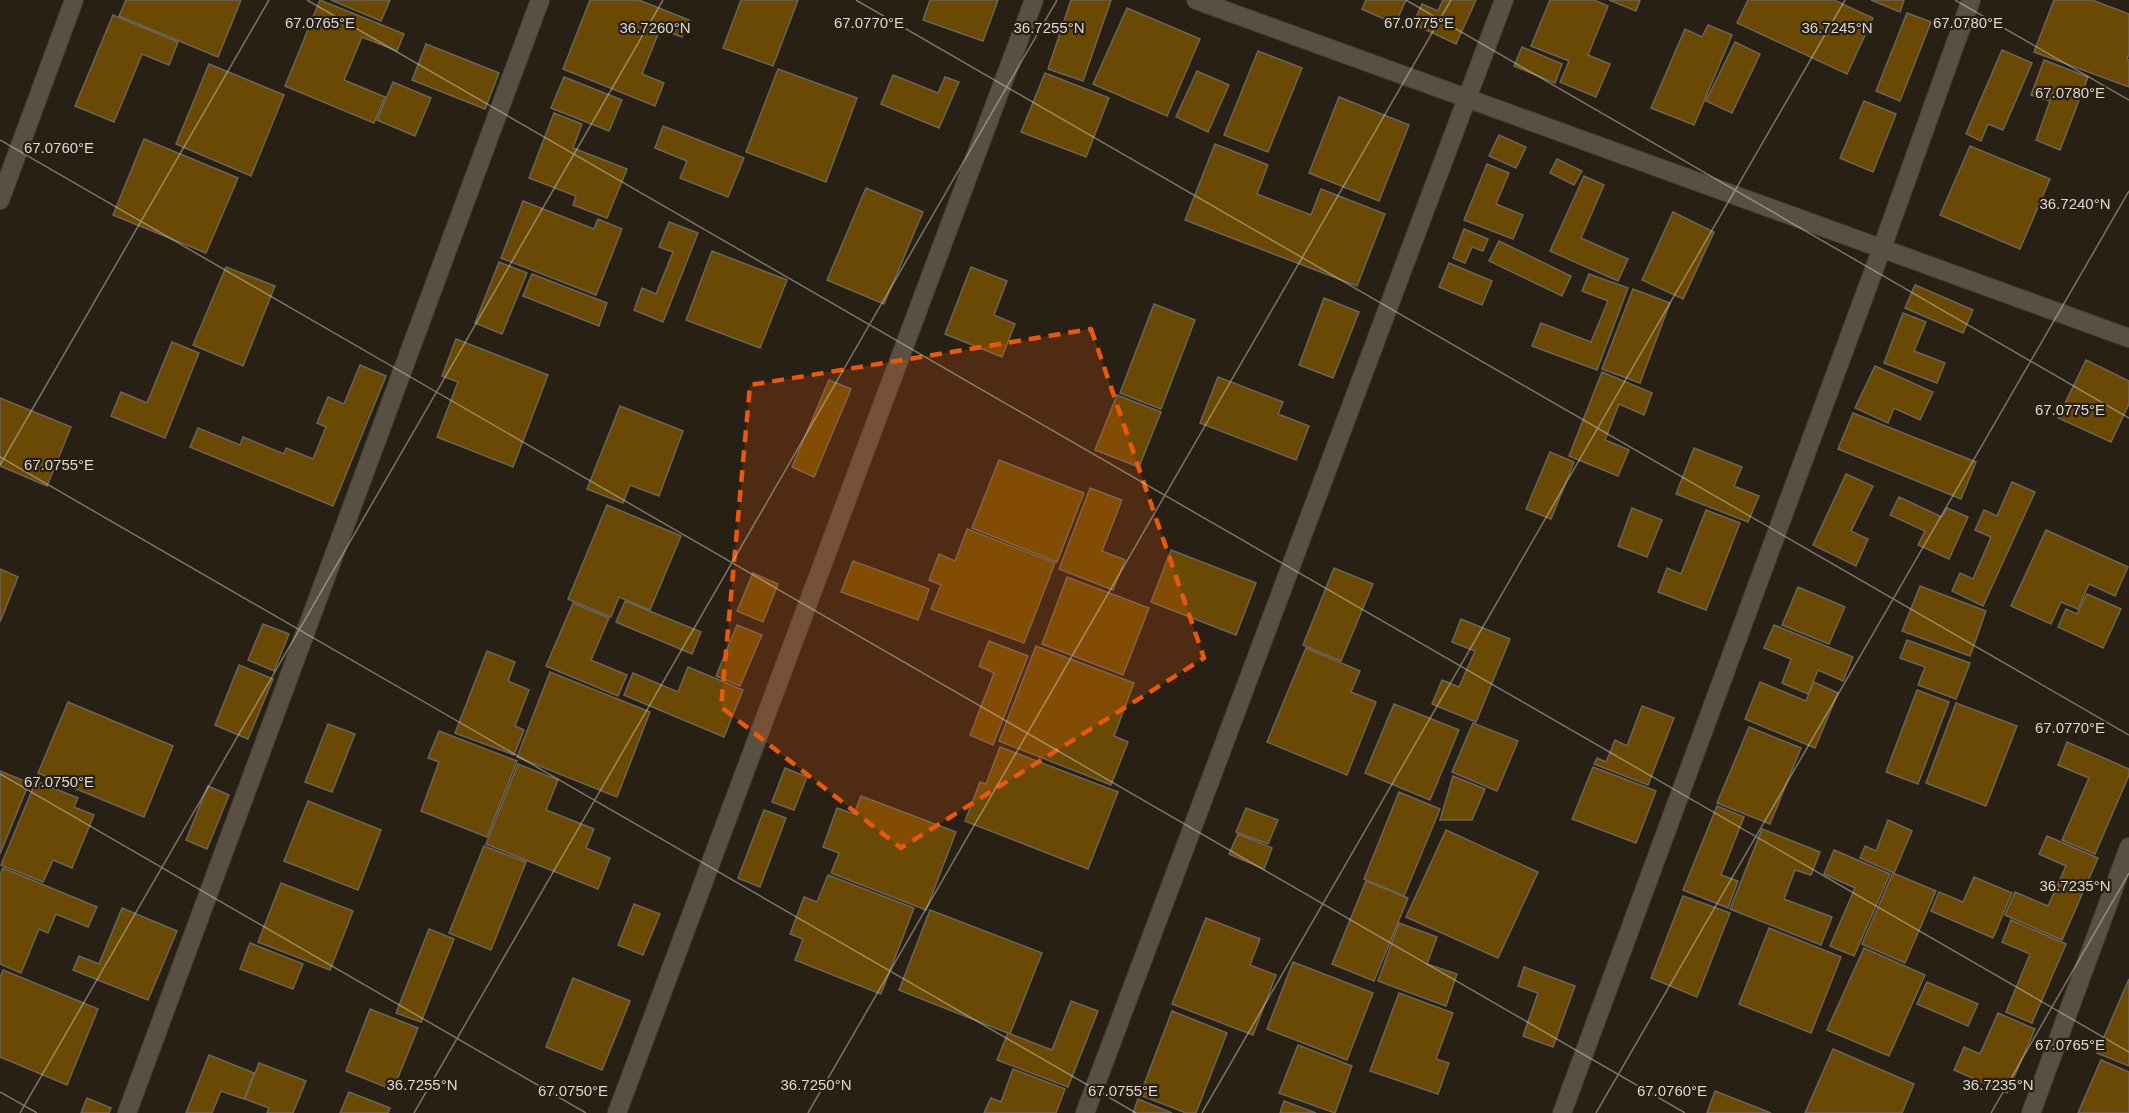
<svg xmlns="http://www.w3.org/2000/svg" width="2129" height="1113" viewBox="0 0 2129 1113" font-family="Arial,sans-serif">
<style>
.building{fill:#694904;stroke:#6d6456;stroke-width:1.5}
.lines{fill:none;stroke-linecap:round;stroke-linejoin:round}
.minor-casing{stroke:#413c34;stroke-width:20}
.minor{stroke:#595043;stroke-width:18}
.marked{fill:#e8590c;fill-opacity:0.2;stroke:#e8590c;stroke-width:4.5;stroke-dasharray:12 8;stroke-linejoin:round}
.ticks{fill:none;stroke:#ded9d2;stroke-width:1.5;stroke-opacity:0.45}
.ticks-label{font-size:15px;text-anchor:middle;fill:#ded9d2;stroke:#282014;stroke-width:4.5;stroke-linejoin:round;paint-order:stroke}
</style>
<rect width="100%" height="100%" fill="#282014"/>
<g class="building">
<path d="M126 0H241L218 57 119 16Z"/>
<path d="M320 0 404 34 397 51 362 37 344 80 385 97 374 123 285 86Z"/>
<path d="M331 0H390L381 21Z"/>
<path d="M590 0H639L689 20 682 37 660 29 642 74 664 83 655 106 563 69Z"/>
<path d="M741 0H798L773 66 723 48Z"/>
<path d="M930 0H998L983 41 923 20Z"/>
<path d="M1071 0H1111L1083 81 1048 69Z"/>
<path d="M1366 0H1406L1395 24 1362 9Z"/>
<path d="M1443 0H1476L1456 44 1413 24 1422 4 1438 11Z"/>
<path d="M1550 0H1594L1608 6 1588 55 1610 64 1596 97 1560 82 1569 61 1531 46Z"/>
<path d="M1609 0H1640L1636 11Z"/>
<path d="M1748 0H1834L1873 18 1847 74 1737 23Z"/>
<path d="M1871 0H1904L1900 12Z"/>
<path d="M2054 0H2092L2129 14V54L2127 59 2129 60V87L2034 52Z"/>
<path d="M1127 8 1200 39 1167 116 1093 84Z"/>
<path d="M1907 13 1931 22 1900 101 1876 91Z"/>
<path d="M113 15 178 42 169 65 142 54 114 122 75 106Z"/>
<path d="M1708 25 1732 35 1694 125 1651 108 1685 29 1702 37Z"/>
<path d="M1735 42 1760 54 1732 113 1706 101Z"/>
<path d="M426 44 499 73 485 109 412 80Z"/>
<path d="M1522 47 1562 64 1555 83 1514 66Z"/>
<path d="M2002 50 2032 63 2003 130 1988 124 1981 141 1966 134Z"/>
<path d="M1258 51 1302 68 1268 152 1224 135Z"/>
<path d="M2044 60 2088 77 2060 150 2036 140 2050 101 2031 95Z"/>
<path d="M209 64 284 95 251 176 176 144Z"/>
<path d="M778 69 857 98 826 182 746 152Z"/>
<path d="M1197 71 1229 85 1208 132 1176 117Z"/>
<path d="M1045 73 1109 98 1086 157 1021 132Z"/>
<path d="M893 75 938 93 945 77 959 82 939 128 881 104Z"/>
<path d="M564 77 622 100 609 131 551 108Z"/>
<path d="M393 82 431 98 415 136 377 120Z"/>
<path d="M1339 97 1409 125 1379 201 1309 173Z"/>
<path d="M1864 101 1896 114 1873 172 1840 158Z"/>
<path d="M554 113 582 124 573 148 627 169 607 218 573 205 576 196 529 178Z"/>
<path d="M663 126 744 158 728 197 680 178 687 161 655 148Z"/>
<path d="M1499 135 1526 147 1516 168 1489 156Z"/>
<path d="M144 139 238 178 206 253 113 215Z"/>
<path d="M1215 144 1268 165 1257 194 1311 215 1321 189 1385 214 1357 286 1185 220Z"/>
<path d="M1970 146 2050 179 2020 249 1940 215Z"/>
<path d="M1557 159 1582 171 1574 185 1550 173Z"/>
<path d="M1487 164 1509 173 1496 204 1523 215 1513 239 1464 220Z"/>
<path d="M1584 176 1604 185 1581 238 1628 259 1618 281 1550 251Z"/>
<path d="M866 188 923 212 884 304 827 280Z"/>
<path d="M523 201 594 229 598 219 622 229 596 295 501 258Z"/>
<path d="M1673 212 1714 232 1683 299 1642 280Z"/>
<path d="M669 222 698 233 663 322 634 310 642 288 656 294 673 252 659 247Z"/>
<path d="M1464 229 1488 239 1483 251 1472 247 1465 263 1453 258Z"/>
<path d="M1499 241 1571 276 1562 296 1489 261Z"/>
<path d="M712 251 787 280 760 348 686 320Z"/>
<path d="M499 262 527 273 502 334 475 323Z"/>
<path d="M1449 263 1492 281 1482 305 1439 287Z"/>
<path d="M226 267 275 286 243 366 193 345Z"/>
<path d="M971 267 1007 281 994 315 1015 324 1002 357 945 334Z"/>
<path d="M532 274 607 303 599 326 523 296Z"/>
<path d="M1589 274 1628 288 1597 370 1532 346 1541 323 1591 342 1608 301 1582 291Z"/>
<path d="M1915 285 1973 310 1963 333 1905 308Z"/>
<path d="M1633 289 1670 303 1640 383 1602 369Z"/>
<path d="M1324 298 1359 312 1333 378 1299 365Z"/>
<path d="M1154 304 1195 320 1161 409 1120 393Z"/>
<path d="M1903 313 1926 322 1914 351 1945 363 1937 383 1884 363Z"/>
<path d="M456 339 548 375 513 467 437 437 458 382 442 376Z"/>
<path d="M172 342 199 353 165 438 111 416 121 392 147 403Z"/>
<path d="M2086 360 2129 381V404L2111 442 2058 418Z"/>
<path d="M360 365 386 376 333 506 190 447 198 428 240 445 243 437 284 454 286 448 313 459 326 427 317 423 328 397 344 404Z"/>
<path d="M1875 366 1933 392 1920 420 1894 408 1888 423 1855 408Z"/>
<path d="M1602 372 1652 393 1644 415 1619 404 1605 440 1629 450 1618 476 1569 456Z"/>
<path d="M1218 377 1283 402 1278 414 1309 426 1296 460 1200 423Z"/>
<path d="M829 380 851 389 814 477 792 467Z"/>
<path d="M1117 395 1161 412 1139 467 1095 450Z"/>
<path d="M0 398 71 427 47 486 0 466Z"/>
<path d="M620 406 683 431 659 496 630 485 623 503 587 489Z"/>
<path d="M1853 413 1976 462 1961 499 1838 449Z"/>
<path d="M1694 448 1742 467 1734 486 1759 496 1748 522 1676 494Z"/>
<path d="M1550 452 1574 462 1551 519 1526 509Z"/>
<path d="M999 460 1084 493 1057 562 972 528Z"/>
<path d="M1846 474 1873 486 1851 531 1868 539 1856 566 1813 545Z"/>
<path d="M2012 482 2035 492 1983 606 1952 591 1960 573 1973 579 1991 537 1975 530 1984 510 1997 516Z"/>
<path d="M1090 488 1122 500 1102 551 1125 560 1113 590 1059 569Z"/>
<path d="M1899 497 1942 517 1947 508 1968 517 1949 559 1918 545 1925 531 1890 515Z"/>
<path d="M607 505 681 536 650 610 619 597 611 617 568 599Z"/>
<path d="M1632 508 1662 520 1647 557 1618 546Z"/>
<path d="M1706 510 1740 523 1706 610 1658 592 1667 568 1681 574Z"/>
<path d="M967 529 1055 563 1024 643 931 609 941 585 929 580 939 554 955 561Z"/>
<path d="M2046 530 2128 567 2115 596 2089 584 2078 609 2061 602 2051 624 2011 606Z"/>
<path d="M1171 550 1256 583 1236 635 1151 602Z"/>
<path d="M853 561 929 589 918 620 841 592Z"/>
<path d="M1334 568 1373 584 1341 661 1303 645Z"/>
<path d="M0 569 18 577 0 622Z"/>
<path d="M753 573 778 584 763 622 737 611Z"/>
<path d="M1067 577 1149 608 1123 675 1042 644Z"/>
<path d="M1920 586 1986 611 1970 656 1902 631Z"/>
<path d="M1798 587 1845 607 1829 644 1782 625Z"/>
<path d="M2087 594 2121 609 2103 648 2058 627 2066 609 2077 614Z"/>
<path d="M625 601 701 632 692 654 616 622Z"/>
<path d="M573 603 609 618 591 660 627 675 618 696 546 666Z"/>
<path d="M1461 619 1510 639 1476 722 1432 704 1442 680 1459 687 1475 651 1452 642Z"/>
<path d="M263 624 289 634 274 671 248 660Z"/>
<path d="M737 625 762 635 740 686 716 676Z"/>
<path d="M1774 625 1853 657 1843 681 1818 670 1808 694 1782 683 1791 659 1764 648Z"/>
<path d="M1907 640 1970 663 1956 699 1918 685 1925 667 1900 658Z"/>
<path d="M989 641 1028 656 993 745 970 735 994 673 979 666Z"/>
<path d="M1036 646 1134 683 1114 736 1128 742 1111 785 999 741Z"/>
<path d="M1306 648 1360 671 1351 692 1376 702 1347 775 1267 742Z"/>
<path d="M487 651 515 662 508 681 529 690 515 726 524 730 514 755 455 733Z"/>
<path d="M239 665 273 679 248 739 215 725Z"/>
<path d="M688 667 743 690 724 737 624 695 633 673 678 692Z"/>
<path d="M550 672 650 712 617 797 517 757Z"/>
<path d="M1760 682 1806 701 1814 682 1838 693 1815 748 1745 719Z"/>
<path d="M1917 690 1949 702 1918 784 1886 772Z"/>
<path d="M68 702 173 746 144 817 38 773Z"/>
<path d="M1956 703 2017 726 1986 806 1926 783Z"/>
<path d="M1394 704 1459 730 1430 800 1365 773Z"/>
<path d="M1642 706 1674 718 1648 785 1594 764 1597 758 1606 762 1615 740 1627 746Z"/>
<path d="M1473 723 1518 741 1497 791 1452 772Z"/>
<path d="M328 724 355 734 332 792 305 782Z"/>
<path d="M1749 727 1801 748 1770 824 1717 803Z"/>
<path d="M439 731 517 761 487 837 421 811 439 762 428 758Z"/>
<path d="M2067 742 2129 769V775L2095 854 2062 840 2089 778 2058 765Z"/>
<path d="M1000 747 1118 792 1088 869 965 821 980 782 986 784Z"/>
<path d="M518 764 558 780 546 810 594 829 586 848 610 858 598 889 486 844Z"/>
<path d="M1593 767 1656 791 1636 843 1572 819Z"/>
<path d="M785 768 807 777 794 810 772 802Z"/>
<path d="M0 771 29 783 0 854Z"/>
<path d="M1453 776 1485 789 1472 820H1440Z"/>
<path d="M36 781 78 798 74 807 94 815 72 868 53 860 43 882 1 865Z"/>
<path d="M208 786 229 795 207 849 186 840Z"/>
<path d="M1399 792 1440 809 1404 896 1364 879Z"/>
<path d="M861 796 956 832 926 910 831 873 839 853 823 847 837 808 854 814Z"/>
<path d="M308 801 381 830 358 890 284 861Z"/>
<path d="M1717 806 1744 817 1721 875 1738 881 1728 908 1683 890Z"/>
<path d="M1246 808 1278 820 1268 844 1236 832Z"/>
<path d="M764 810 786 818 760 887 738 878Z"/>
<path d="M1888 820 1912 831 1894 873 1860 858 1865 846 1876 851Z"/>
<path d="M1762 829 1820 852 1811 875 1795 870 1784 899 1832 917 1821 945 1730 909Z"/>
<path d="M1446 830 1538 872 1498 958 1406 917Z"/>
<path d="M1238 834 1272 848 1264 869 1229 854Z"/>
<path d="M2047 836 2098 858 2062 940 2005 915 2015 892 2048 906 2066 866 2039 854Z"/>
<path d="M484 846 526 862 491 950 449 933Z"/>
<path d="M1834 850 1890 874 1854 956 1830 946 1855 888 1824 874Z"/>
<path d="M3 868 97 907 88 927 56 914 48 933 39 929 21 973 0 964V874Z"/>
<path d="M1893 873 1936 891 1905 963 1862 944Z"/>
<path d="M828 875 914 908 881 994 795 960 803 939 790 934 804 897 817 902Z"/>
<path d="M1974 877 2012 893 1993 938 1931 911 1939 892 1963 902Z"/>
<path d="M1366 881 1408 898 1374 981 1332 964Z"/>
<path d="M281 883 353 911 330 970 258 942Z"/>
<path d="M1683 896 1730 913 1697 997 1651 978Z"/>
<path d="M634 904 660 914 643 955 618 945Z"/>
<path d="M122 908 177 931 148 1000 73 970 79 956 99 964Z"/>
<path d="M930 910 1042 953 1010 1034 899 990Z"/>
<path d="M1206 918 1260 939 1250 965 1276 975 1253 1035 1172 1004Z"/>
<path d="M2011 920 2066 944 2032 1023 2006 1012 2030 954 2002 942Z"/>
<path d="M1399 923 1437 937 1427 964 1457 974 1446 1006 1378 981Z"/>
<path d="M1769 928 1841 957 1811 1033 1739 1004Z"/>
<path d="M429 929 454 939 421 1022 396 1013Z"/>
<path d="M250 943 303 964 293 989 240 969Z"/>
<path d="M1864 948 1925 975 1889 1056 1827 1030Z"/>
<path d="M1293 962 1373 993 1347 1060 1267 1029Z"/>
<path d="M1524 967 1575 986 1553 1047 1523 1036 1538 993 1518 986Z"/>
<path d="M3 970 98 1009 67 1085 0 1057V978Z"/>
<path d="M573 978 630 1001 602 1070 546 1047Z"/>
<path d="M2129 979V1066L2097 1053Z"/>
<path d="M1927 982 1978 1004 1968 1026 1917 1004Z"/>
<path d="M1399 993 1453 1013 1436 1059 1449 1063 1438 1094 1370 1071Z"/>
<path d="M1071 1001 1098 1011 1068 1087 997 1060 1008 1033 1052 1050Z"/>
<path d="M370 1009 418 1028 393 1090 346 1071Z"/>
<path d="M1172 1011 1227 1033 1196 1113H1186L1140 1095Z"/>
<path d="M1998 1013 2035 1029 2007 1093 1954 1070 1964 1047 1980 1054Z"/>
<path d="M1298 1045 1352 1066 1335 1113 1279 1093Z"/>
<path d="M1833 1049 1914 1084 1902 1113H1805Z"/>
<path d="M209 1055 254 1073 244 1099 221 1091 212 1113H186Z"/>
<path d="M2101 1060 2129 1072V1113H2078Z"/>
<path d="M259 1063 306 1081 293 1113H267L269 1108 245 1099Z"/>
<path d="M1013 1069 1065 1089 1056 1113H984L991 1098 1001 1102Z"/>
<path d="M1715 1091 1771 1113H1707Z"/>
<path d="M349 1092 390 1108 388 1113H340Z"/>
<path d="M87 1098 111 1108 109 1113H81Z"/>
<path d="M1138 1099 1172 1113H1133Z"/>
<path d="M1284 1101 1316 1113H1280Z"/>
</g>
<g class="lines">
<defs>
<g id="minor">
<path d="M1196 0 2129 338"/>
<path d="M0 200 74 0"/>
<path d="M127 1113 540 0"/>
<path d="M617 1113 1034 0"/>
<path d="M1085 1113 1504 0"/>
<path d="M1562 1113 1882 248 1971 0"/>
<path d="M2031 1113 2129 847"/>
</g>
</defs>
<use href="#minor" class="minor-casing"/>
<use href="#minor" class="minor"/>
</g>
<path class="marked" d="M1091 329 1204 658 901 848 721 707 750 385Z"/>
<path class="ticks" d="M307 0 2129 1052M856 0 2129 735M1406 0 2129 418M1955 0 2129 100M0 140 1685 1113M0 457 1136 1113M0 465 269 0M0 774 586 1113M0 1092 37 1113M20 1113 663 0M414 1113 1057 0M808 1113 1451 0M1202 1113 1845 0M1596 1113 2129 191M1991 1113 2129 873"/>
<g class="ticks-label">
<text x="320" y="28">67.0765°E</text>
<text x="1419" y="28">67.0775°E</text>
<text x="1968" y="28">67.0780°E</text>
<text x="869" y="28">67.0770°E</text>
<text x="655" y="33">36.7260°N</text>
<text x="1049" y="33">36.7255°N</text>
<text x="1837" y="33">36.7245°N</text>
<text x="2070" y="98">67.0780°E</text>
<text x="59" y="153">67.0760°E</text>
<text x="2075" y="209">36.7240°N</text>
<text x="2070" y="415">67.0775°E</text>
<text x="59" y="470">67.0755°E</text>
<text x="2070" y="733">67.0770°E</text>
<text x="59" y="787">67.0750°E</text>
<text x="2075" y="891">36.7235°N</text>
<text x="2070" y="1050">67.0765°E</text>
<text x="422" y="1090">36.7255°N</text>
<text x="816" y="1090">36.7250°N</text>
<text x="1998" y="1090">36.7235°N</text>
<text x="573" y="1096">67.0750°E</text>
<text x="1123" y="1096">67.0755°E</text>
<text x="1672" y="1096">67.0760°E</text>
</g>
</svg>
